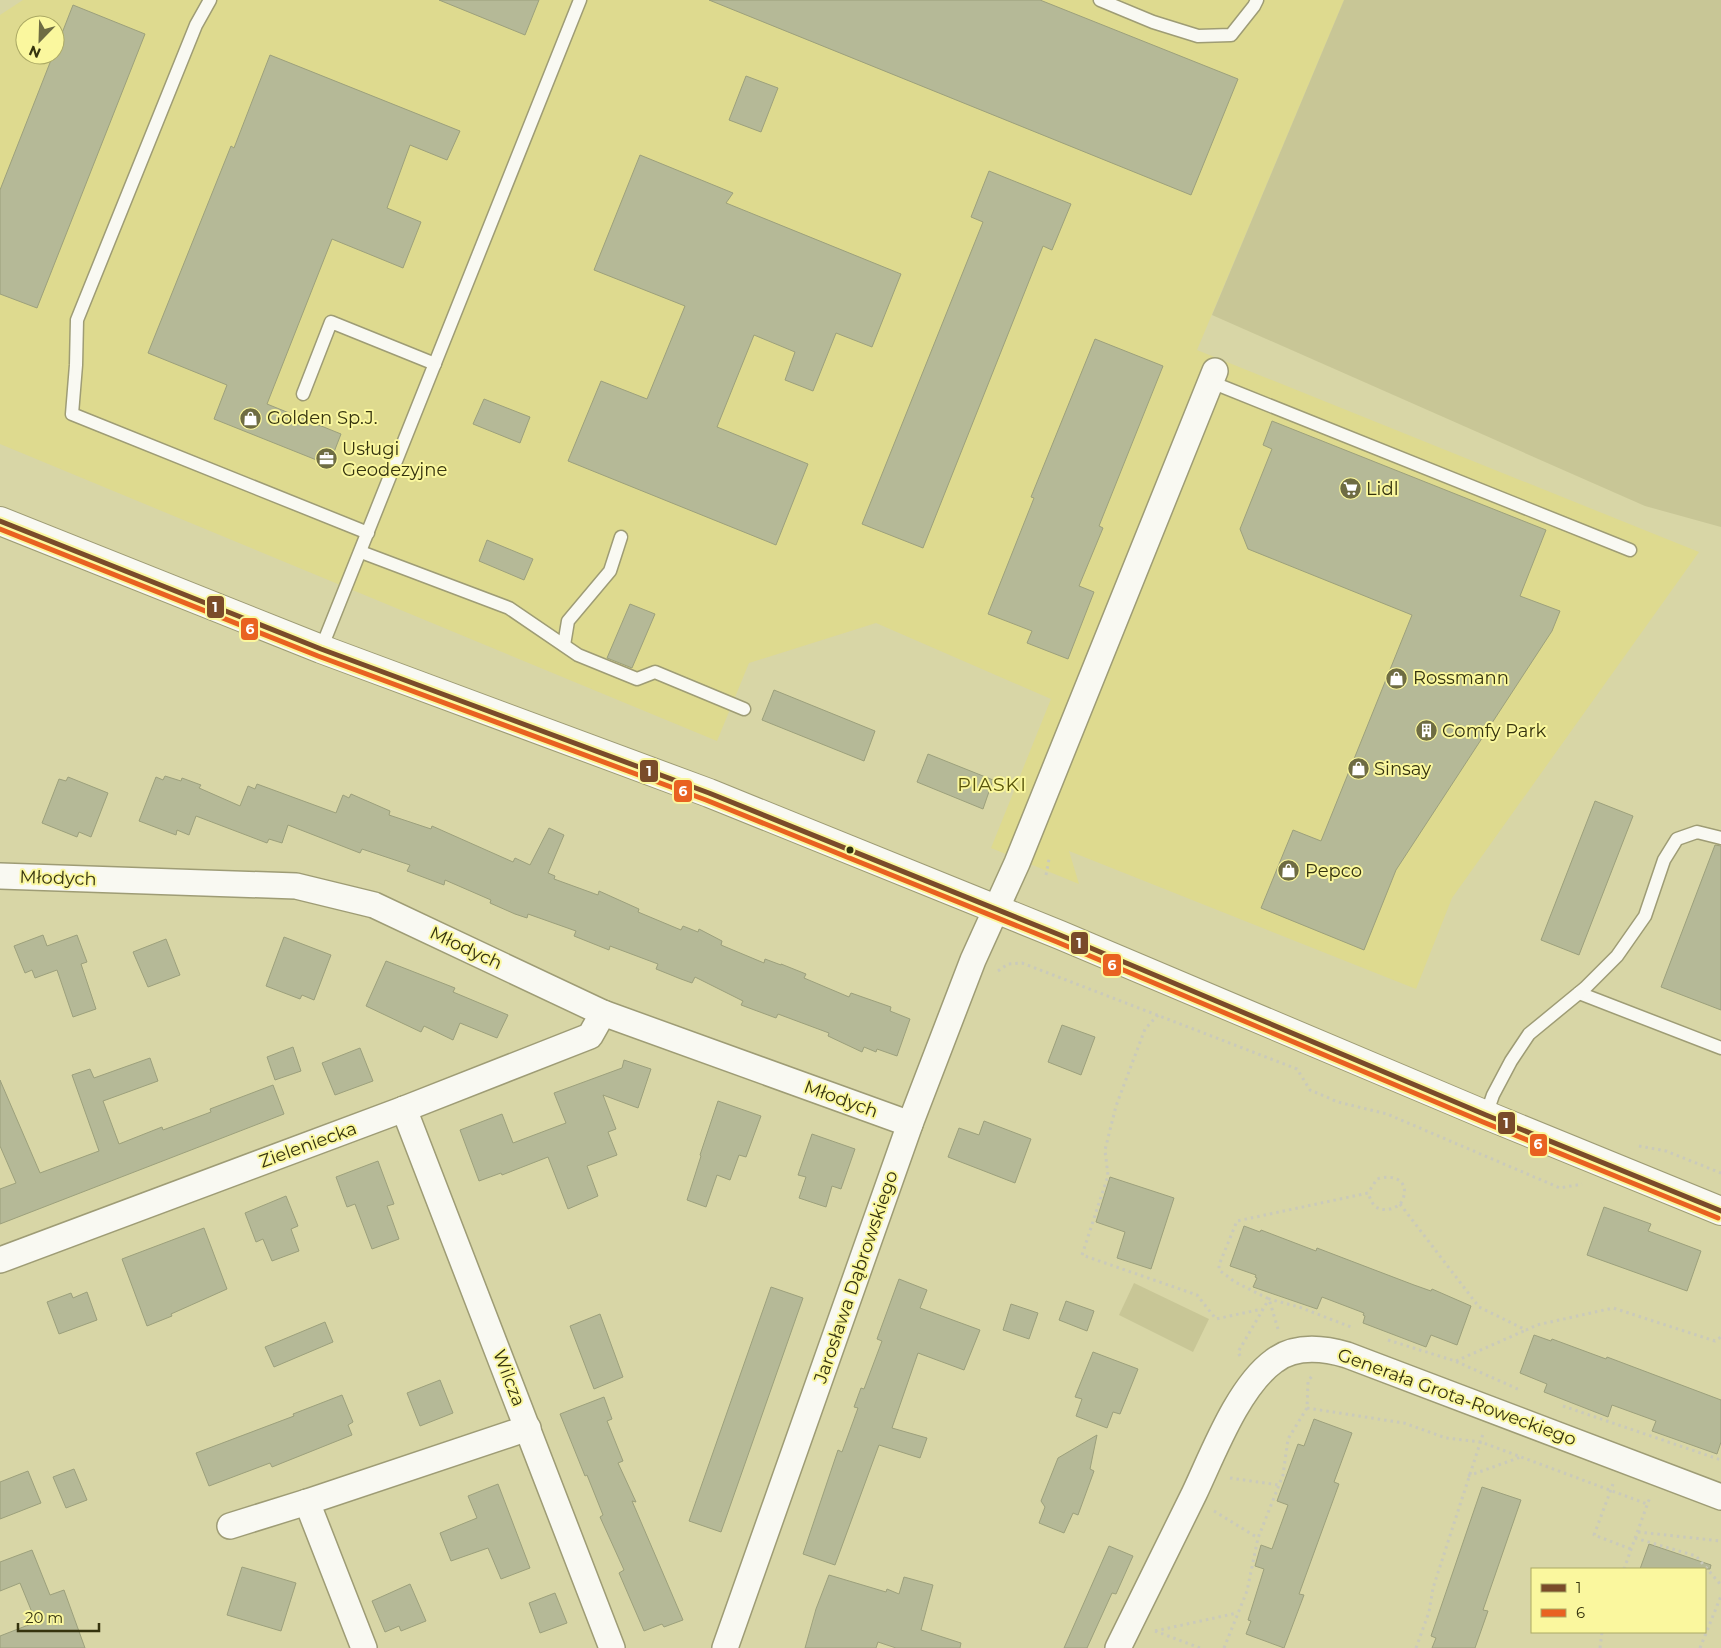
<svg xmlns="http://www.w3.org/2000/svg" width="1721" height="1648" viewBox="0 0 1721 1648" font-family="Montserrat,sans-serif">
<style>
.built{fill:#deda8f;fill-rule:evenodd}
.green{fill:#c8c696}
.building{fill:#b5b997;stroke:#9ca07c}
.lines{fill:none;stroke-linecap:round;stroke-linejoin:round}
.lane-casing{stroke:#9e9c75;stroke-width:15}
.street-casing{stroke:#9e9c75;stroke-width:28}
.primary-casing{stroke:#9e9c75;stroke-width:30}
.path{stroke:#cacabb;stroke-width:3;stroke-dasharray:2.5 4;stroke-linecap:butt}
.lane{stroke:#f9f9f2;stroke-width:12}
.street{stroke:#f9f9f2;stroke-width:25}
.primary{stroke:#f9f9f2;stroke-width:28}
.bus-1-casing{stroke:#faf79e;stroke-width:9}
.bus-2-casing{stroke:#faf79e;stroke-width:9}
.bus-1{stroke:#7a4b2a;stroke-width:5}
.bus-2{stroke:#e96221;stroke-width:5}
.bus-dot{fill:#35330e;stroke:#faf79e;stroke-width:2}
.labels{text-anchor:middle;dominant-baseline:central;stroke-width:4;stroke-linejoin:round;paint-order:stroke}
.poi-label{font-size:18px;fill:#35330e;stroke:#faf79e;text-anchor:start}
.street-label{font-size:18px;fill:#35330e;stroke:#faf79e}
.neighbourhood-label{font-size:19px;letter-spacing:1px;fill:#58540b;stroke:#faf79e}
.line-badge{stroke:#faf79e;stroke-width:2}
.badge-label{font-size:14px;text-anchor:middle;font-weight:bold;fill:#fff}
</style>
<rect width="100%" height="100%" fill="#d8d6a6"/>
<path class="built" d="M23 0H1344L1197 350 1699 552 1452 898 1416 989 1069 851 1079 884 991 848 1051 699 876 623 749 663 717 741 0 444V15ZM25 25H55V55H25Z"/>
<g class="green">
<path d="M1344 0H1721V527L1645 506 1212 315Z"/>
<path d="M1134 1283 1209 1319 1193 1352 1119 1315Z"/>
</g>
<g class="building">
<path d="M439 0H539L525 35Z"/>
<path d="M709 0H1040L1238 79 1191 195Z"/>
<path d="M73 5 145 34 37 308 0 294V190L53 55H55V51Z"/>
<path d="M270 55 460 131 447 160 410 145 387 208 421 222 403 268 332 239 267 404 341 434 329 465 214 419 227 385 148 353 231 146 234 148Z"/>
<path d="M746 76 778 88 761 132 729 120Z"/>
<path d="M640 155 733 193 726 203 901 274 872 347 836 333 813 391 785 380 795 352 754 335 717 427 808 464 776 545 568 461 601 381 647 399 685 306 594 270Z"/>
<path d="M989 171 1071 204 1052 250 1043 246 923 548 862 524 983 222 971 217Z"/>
<path d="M1095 339 1163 366 1099 526 1103 528 1079 586 1094 592 1068 659 1027 643 1032 631 988 614 1034 498 1031 497Z"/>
<path d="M484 399 530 417 520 443 473 424Z"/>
<path d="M1272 421 1546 530 1520 596 1560 611 1552 631 1396 870 1364 950 1261 908 1293 830 1321 841 1412 615 1248 549 1240 529 1272 449 1263 445Z"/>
<path d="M487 540 533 559 524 580 479 561Z"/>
<path d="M630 604 655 614 632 668 607 658Z"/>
<path d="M774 690 875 731 864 761 762 720Z"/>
<path d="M928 754 993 780 983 809 917 782Z"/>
<path d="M165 776 181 781 182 778 201 785 199 788 240 806 248 786 255 789 257 784 336 813 343 795 349 798 351 794 390 811 389 815 431 829 432 826 513 862 515 858 530 865 549 828 564 835 548 873 555 876 554 879 598 895 599 891 639 909 638 912 681 930 683 926 698 932 699 929 722 941 721 945 764 963 765 959 781 965V964L806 974 804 978 849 997 851 993 891 1007 890 1011 910 1019 897 1056 877 1049 876 1052 864 1047 862 1052 828 1036 829 1033 778 1014 776 1018 741 1005 743 1001 695 977 692 983 681 979 656 969 658 964 610 946 609 950 574 936 576 931 528 914 527 918 515 914 490 903 491 900 445 880 444 885 407 871 410 865 362 849 360 853 288 825 282 843 269 839 267 843 196 816 189 835 177 830 176 835 139 821 156 777 163 780Z"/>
<path d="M68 777 108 793 91 837 79 832 77 837 42 823 59 779 66 781Z"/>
<path d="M1595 801 1633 816 1579 955 1541 940Z"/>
<path d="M1715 845 1721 846V1010L1661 987Z"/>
<path d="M43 935 47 946 77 935 87 962 81 964 96 1009 73 1017 57 970 35 978 32 970 25 973 14 946Z"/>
<path d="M284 937 331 955 314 1000 302 995 300 999 266 986Z"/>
<path d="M166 939 180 975 148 987 133 952Z"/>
<path d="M386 961 455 988 453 992 508 1015 497 1038 460 1023 453 1040 424 1026 421 1032 366 1006Z"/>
<path d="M1062 1025 1095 1037 1081 1075 1048 1062Z"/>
<path d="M293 1047 301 1071 275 1080 267 1057Z"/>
<path d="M360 1048 373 1081 335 1095 322 1063Z"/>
<path d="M150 1058 158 1081 103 1101 119 1144 162 1127 163 1130 211 1112 210 1109 273 1085 284 1114 0 1224V1189L16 1183 0 1146V1080L40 1173 99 1151 72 1075 90 1069 94 1078Z"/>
<path d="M624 1060 651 1069 638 1108 603 1095 616 1129 608 1132 617 1155 587 1166 598 1196 568 1209 548 1157 502 1175 501 1173 479 1181 460 1130 502 1114 513 1143 566 1123 554 1093 622 1068Z"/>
<path d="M718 1101 761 1116 746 1157 739 1155 730 1180 717 1175 706 1207 687 1200 701 1156 700 1155Z"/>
<path d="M984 1121 1031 1139 1015 1183 948 1157 959 1128 979 1135Z"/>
<path d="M812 1134 855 1149 841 1189 832 1186 826 1207 799 1198 806 1177 798 1175Z"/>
<path d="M378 1161 394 1204 387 1206 399 1239 372 1249 355 1204 347 1207 336 1177Z"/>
<path d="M1110 1177 1174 1198 1151 1269 1117 1258 1125 1232 1096 1222Z"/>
<path d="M286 1196 298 1226 291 1229 299 1251 272 1261 263 1239 256 1242 245 1213Z"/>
<path d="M1604 1207 1651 1224 1648 1231 1701 1251 1687 1291 1587 1255Z"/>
<path d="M1244 1226 1260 1232 1261 1230 1316 1251 1317 1248 1414 1285 1431 1291 1432 1289 1471 1306 1457 1345 1431 1335 1426 1347 1363 1323 1365 1316 1363 1315 1364 1313 1322 1297 1317 1309 1253 1287 1257 1278 1255 1277 1256 1275 1230 1266Z"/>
<path d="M204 1228 227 1289 171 1314 172 1316 147 1326 122 1259Z"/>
<path d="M899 1279 927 1290 920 1308 980 1330 964 1370 918 1353 892 1428 927 1438 920 1458 879 1445 835 1565 803 1554 838 1450 842 1452 858 1408 854 1407 861 1388 864 1389 882 1341 877 1339Z"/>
<path d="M771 1287 803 1298 721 1532 689 1521Z"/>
<path d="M87 1292 97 1320 59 1334 47 1302 71 1293 73 1298Z"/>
<path d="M1066 1301 1094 1311 1087 1331 1059 1320Z"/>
<path d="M1011 1304 1038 1313 1029 1339 1003 1330Z"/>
<path d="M600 1314 623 1377 594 1389 570 1326Z"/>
<path d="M325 1322 333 1342 274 1367 265 1347Z"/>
<path d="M1534 1335 1551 1341 1552 1339 1606 1359 1607 1357 1721 1400V1442L1717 1454 1652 1431 1656 1421 1612 1405 1608 1417 1544 1392 1547 1384 1520 1373Z"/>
<path d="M1093 1352 1138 1369 1120 1414 1113 1412 1107 1428 1076 1416 1082 1399 1075 1397Z"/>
<path d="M440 1380 453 1413 420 1426 407 1393Z"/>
<path d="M342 1395 353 1422 348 1425 352 1435 272 1467 270 1463 209 1486 196 1453 294 1416 293 1414Z"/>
<path d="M604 1397 612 1419 607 1421 623 1461 618 1463 636 1502 632 1501 683 1620 664 1627 662 1624 644 1631 619 1573 624 1570 600 1517 603 1515 587 1475 585 1476 560 1414Z"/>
<path d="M1314 1419 1352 1433 1334 1482 1339 1484 1299 1594 1304 1595 1284 1648 1246 1634 1251 1621 1248 1620 1264 1569 1255 1566 1261 1545 1272 1549 1288 1505 1277 1501 1298 1444 1304 1446Z"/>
<path d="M1097 1435 1090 1469 1094 1471 1078 1515 1073 1513 1064 1533 1039 1523 1045 1507 1041 1501 1058 1458Z"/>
<path d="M74 1469 87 1500 66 1508 53 1477Z"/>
<path d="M28 1471 41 1503 0 1519V1482Z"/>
<path d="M498 1484 530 1568 501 1579 488 1548 451 1561 440 1533 477 1518 468 1496Z"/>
<path d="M1482 1487 1521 1500 1483 1610 1488 1611 1475 1648H1432L1436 1638 1431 1636Z"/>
<path d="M1649 1544 1711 1565 1710 1569H1640Z"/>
<path d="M1109 1546 1133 1556 1116 1594 1112 1593 1087 1648H1064Z"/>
<path d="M32 1550 50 1595 64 1590 85 1648H0V1636L36 1622 20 1583 0 1591V1562Z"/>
<path d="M242 1567 296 1583 281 1631 227 1615Z"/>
<path d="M829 1575 886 1592 887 1589 899 1594 904 1577 933 1585 921 1630 961 1643 960 1648H896L878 1642 876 1648H805L816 1609Z"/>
<path d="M410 1584 426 1621 401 1631 399 1626 385 1632 372 1601Z"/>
<path d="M555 1593 567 1623 540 1633 529 1603Z"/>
</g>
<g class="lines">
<defs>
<g id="lane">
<path d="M210 0 196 25 77 320 76 365 72 414 368 533"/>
<path d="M1100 0 1153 22 1198 36 1231 35 1254 6 1257 0"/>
<path d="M1211 382 1630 550"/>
<path d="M303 394 331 322 435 364"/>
<path d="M361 552 509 608 578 655 637 679 655 672 744 709"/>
<path d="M564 645 568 621 610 571 621 537"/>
<path d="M321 649 580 0"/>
<path d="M1579 993 1721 1048"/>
<path d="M1486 1115 1493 1095 1511 1061 1529 1034 1585 988 1617 956 1645 916 1664 860 1677 839 1697 832 1721 838"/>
</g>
<g id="street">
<path d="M0 876 296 886 374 905 603 1013 910 1124"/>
<path d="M404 1109 612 1648"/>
<path d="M0 1260 404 1109 590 1036 603 1013"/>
<path d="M230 1526 307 1502"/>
<path d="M364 1648 307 1502 528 1428"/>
<path d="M725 1648 910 1124 973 960 1017 863 1215 371"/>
<path d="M1118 1648C1143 1597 1169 1545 1194 1494 1213 1454 1238 1387 1274 1361 1295 1345 1323 1348 1347 1355L1721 1497"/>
</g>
<path id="primary" d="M0 521 321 649 709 793 1060 935 1486 1115 1721 1211"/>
</defs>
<use href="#lane" class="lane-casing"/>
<use href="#street" class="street-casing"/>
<use href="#primary" class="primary-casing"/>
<g class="path">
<path d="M1046 875 1049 859"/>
<path d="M998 971 1008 964 1022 963 1297 1069 1310 1090 1338 1102 1387 1114 1560 1188 1582 1184"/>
<path d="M1158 1015 1145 1029 1116 1106 1105 1150 1108 1176 1082 1255 1197 1295 1216 1319 1262 1309"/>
<path d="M1639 1146 1666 1151 1721 1173"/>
<path d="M1400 1204 1479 1307 1526 1330 1537 1325 1613 1308 1715 1341 1721 1337"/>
<path d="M1278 1329 1269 1299 1235 1282 1219 1270V1265L1237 1221 1368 1193C1370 1198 1372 1204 1376 1207 1385 1213 1400 1208 1403 1199 1410 1179 1391 1174 1377 1179L1368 1193"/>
<path d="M1388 1340 1455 1361 1520 1390"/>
<path d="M1240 1356 1238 1352 1269 1299 1299 1307 1351 1327"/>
<path d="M1456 1361 1526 1330"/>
<path d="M1563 1406 1721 1460"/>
<path d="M1307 1408 1404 1423 1446 1438 1481 1442 1647 1504"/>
<path d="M1468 1476 1521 1457"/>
<path d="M1230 1478 1279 1485"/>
<path d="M1613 1484 1594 1535 1631 1549"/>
<path d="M1214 1511 1258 1538"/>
<path d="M1638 1532 1721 1541"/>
<path d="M1635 1538 1696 1556 1721 1585"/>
<path d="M1624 1569 1650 1497"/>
<path d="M1155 1631 1237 1613"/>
<path d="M1155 1631 1200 1648"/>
<path d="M1224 1648 1247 1591 1258 1538 1283 1475 1288 1439 1307 1408 1308 1381 1312 1376"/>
<path d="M1416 1648 1429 1612 1433 1588 1483 1434"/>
<path d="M1600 1648 1602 1632"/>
<path d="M1700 1648 1721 1596"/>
</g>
<use href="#lane" class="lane"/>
<use href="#street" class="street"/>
<use href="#primary" class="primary"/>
<defs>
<path id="bus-1" d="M0 521 321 649 709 793 1060 935 1486 1115 1721 1211"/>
<path id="bus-2" d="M0 529 318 656 706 800 1057 942 1483 1122 1718 1218"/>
</defs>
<use href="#bus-1" class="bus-1-casing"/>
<use href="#bus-2" class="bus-2-casing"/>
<use href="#bus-1" class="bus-1"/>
<use href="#bus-2" class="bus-2"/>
</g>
<defs>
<symbol id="shop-disc" viewBox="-11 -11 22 22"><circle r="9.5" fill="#6e6c43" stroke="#faf79e"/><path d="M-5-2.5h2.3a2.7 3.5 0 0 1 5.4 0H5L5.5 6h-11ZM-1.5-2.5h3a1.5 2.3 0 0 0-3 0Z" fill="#fff"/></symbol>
<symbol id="office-disc" viewBox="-11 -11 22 22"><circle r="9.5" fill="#6e6c43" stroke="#faf79e"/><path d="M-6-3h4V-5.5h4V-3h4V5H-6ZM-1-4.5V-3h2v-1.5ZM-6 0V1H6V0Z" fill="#fff"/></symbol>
<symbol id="supermarket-disc" viewBox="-11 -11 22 22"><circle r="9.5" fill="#6e6c43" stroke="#faf79e"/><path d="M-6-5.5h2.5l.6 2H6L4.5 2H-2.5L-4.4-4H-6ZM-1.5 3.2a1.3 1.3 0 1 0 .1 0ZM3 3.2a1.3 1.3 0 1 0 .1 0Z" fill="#fff"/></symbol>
<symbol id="building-disc" viewBox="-11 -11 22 22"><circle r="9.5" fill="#6e6c43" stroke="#faf79e"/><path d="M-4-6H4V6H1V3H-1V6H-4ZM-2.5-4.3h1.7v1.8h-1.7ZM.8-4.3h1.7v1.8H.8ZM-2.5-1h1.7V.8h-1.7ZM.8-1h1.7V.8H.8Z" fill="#fff"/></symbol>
</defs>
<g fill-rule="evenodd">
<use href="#shop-disc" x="238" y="406" width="25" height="25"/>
<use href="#office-disc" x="314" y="446" width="25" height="25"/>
<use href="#supermarket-disc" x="1338" y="476" width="25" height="25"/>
<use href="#shop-disc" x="1384" y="666" width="25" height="25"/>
<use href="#building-disc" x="1414" y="718" width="25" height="25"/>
<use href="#shop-disc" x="1346" y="756" width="25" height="25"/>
<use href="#shop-disc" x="1276" y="858" width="25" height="25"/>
</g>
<circle class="bus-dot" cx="850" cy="850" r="4.5"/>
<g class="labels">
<g class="poi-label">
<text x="267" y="418">Golden Sp.J.</text>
<text x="342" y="449">Usługi<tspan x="342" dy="21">Geodezyjne</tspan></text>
<text x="1366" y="489">Lidl</text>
<text x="1413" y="678">Rossmann</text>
<text x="1442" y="731">Comfy Park</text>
<text x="1374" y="769">Sinsay</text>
<text x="1305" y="871">Pepco</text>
</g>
<g class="street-label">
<text transform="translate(58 878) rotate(2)">Młodych</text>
<text transform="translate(466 948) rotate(25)">Młodych</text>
<text transform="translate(841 1099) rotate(20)">Młodych</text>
<text transform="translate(308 1145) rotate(-20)">Zieleniecka</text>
<text transform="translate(856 1277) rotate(-71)">Jarosława Dąbrowskiego</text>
<text transform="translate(509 1378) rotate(69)">Wilcza</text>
<text transform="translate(1457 1397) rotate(20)">Generała Grota-Roweckiego</text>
</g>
<g class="neighbourhood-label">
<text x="992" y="784">PIASKI</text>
</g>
</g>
<g class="line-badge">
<rect x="206" y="595" width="19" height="24" rx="5" fill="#7a4b2a"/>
<rect x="240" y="617" width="19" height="24" rx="5" fill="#e96221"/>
<rect x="639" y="759" width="20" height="24" rx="5" fill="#7a4b2a"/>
<rect x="673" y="779" width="20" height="24" rx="5" fill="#e96221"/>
<rect x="1070" y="931" width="19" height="24" rx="5" fill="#7a4b2a"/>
<rect x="1102" y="953" width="20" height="24" rx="5" fill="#e96221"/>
<rect x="1497" y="1111" width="19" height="24" rx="5" fill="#7a4b2a"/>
<rect x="1529" y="1133" width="19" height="24" rx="5" fill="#e96221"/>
</g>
<g class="badge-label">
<text x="215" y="612">1</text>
<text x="250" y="634">6</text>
<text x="649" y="776">1</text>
<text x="683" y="796">6</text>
<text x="1079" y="948">1</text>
<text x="1112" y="970">6</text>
<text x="1506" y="1128">1</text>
<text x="1538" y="1149">6</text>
</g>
<rect x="1531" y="1568" width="175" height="65" fill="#faf79e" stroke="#aba964"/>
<rect x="1541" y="1584" width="25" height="8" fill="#7a4b2a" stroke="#aba964"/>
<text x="1576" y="1593" font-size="15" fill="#35330e">1</text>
<rect x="1541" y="1609" width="25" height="8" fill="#e96221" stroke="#aba964"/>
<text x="1576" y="1618" font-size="15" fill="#35330e">6</text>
<g transform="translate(40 40) rotate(203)"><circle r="24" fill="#faf79e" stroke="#aba964"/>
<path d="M0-4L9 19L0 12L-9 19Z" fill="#6e6c43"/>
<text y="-8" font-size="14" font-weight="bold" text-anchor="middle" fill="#35330e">N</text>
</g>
<path d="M18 1623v8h81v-8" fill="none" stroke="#35330e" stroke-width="2.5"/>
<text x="25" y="1623" font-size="15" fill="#35330e" stroke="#faf79e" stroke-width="4" paint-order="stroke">20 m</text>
</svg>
